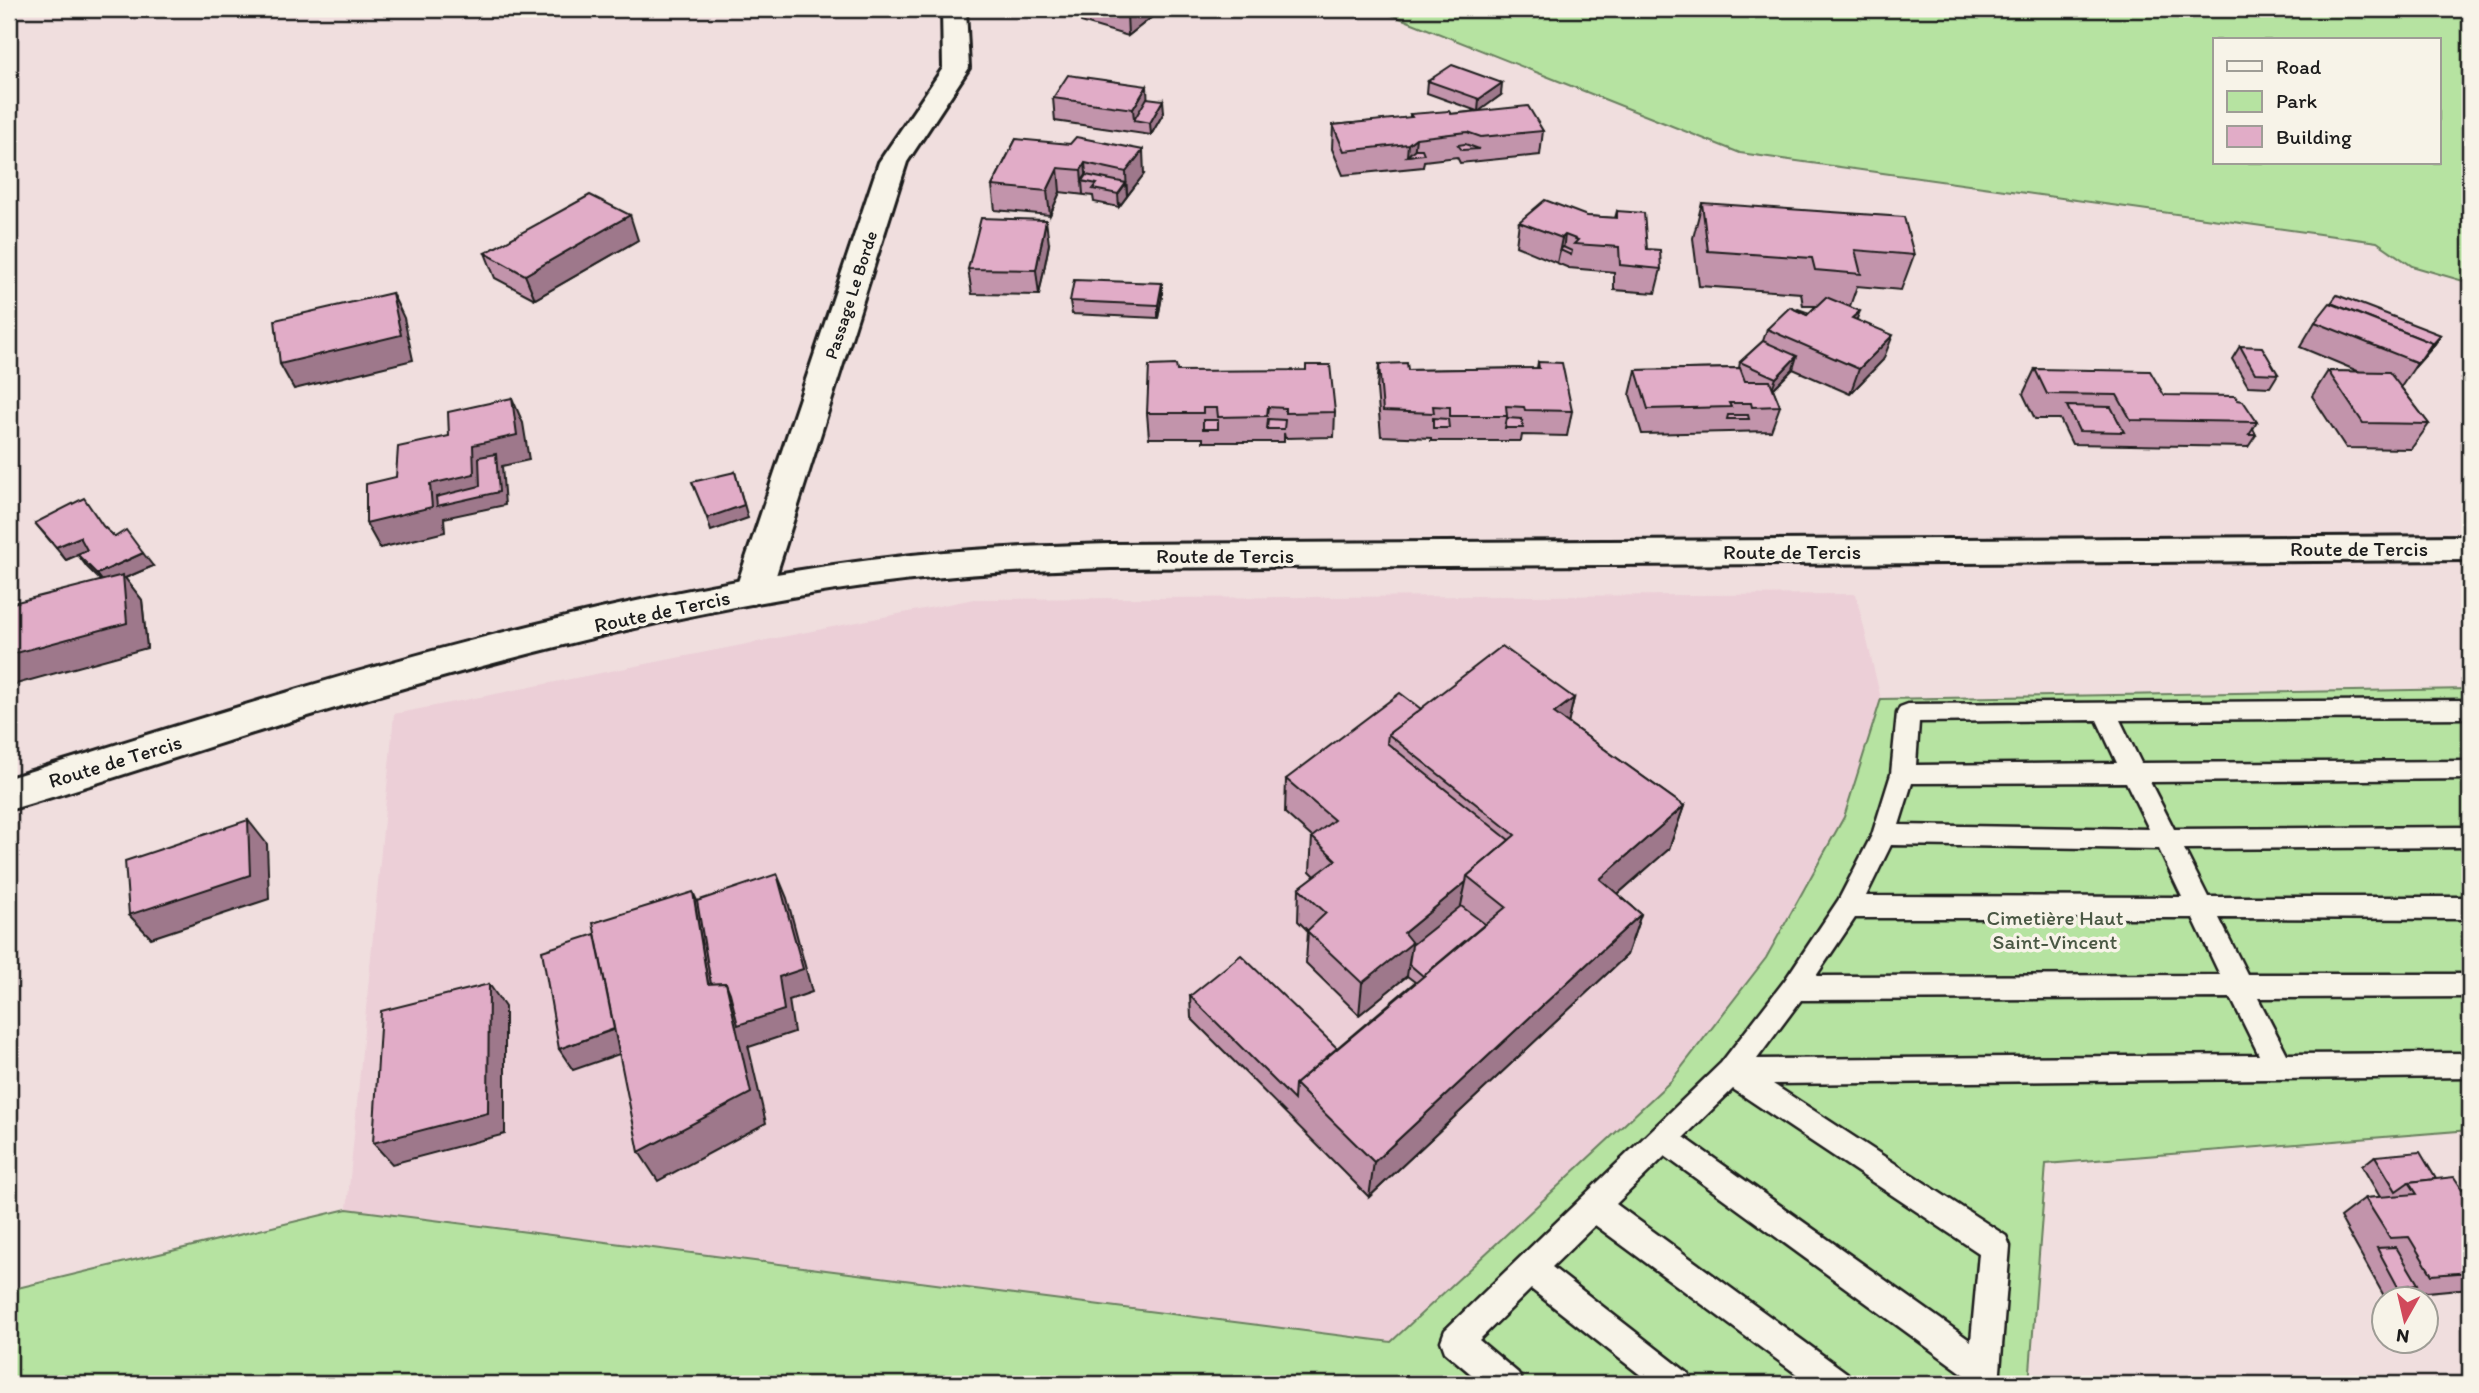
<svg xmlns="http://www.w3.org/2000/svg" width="2479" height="1393" viewBox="0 0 2479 1393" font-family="Itim,sans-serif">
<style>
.built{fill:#eccfd7}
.green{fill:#b6e3a1;stroke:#69805e;stroke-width:2;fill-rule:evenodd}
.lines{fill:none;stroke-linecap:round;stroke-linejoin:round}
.lane-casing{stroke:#1c1c1c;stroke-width:5}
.street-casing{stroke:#1c1c1c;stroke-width:6}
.secondary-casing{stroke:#1c1c1c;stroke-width:6}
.lane{fill:#f7f3e8;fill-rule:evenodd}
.street{fill:#f7f3e8;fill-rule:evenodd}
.secondary{fill:#f7f3e8;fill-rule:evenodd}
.wall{fill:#c294ab;stroke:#1c1c1c;stroke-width:2}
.shaded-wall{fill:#9e788b;stroke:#1c1c1c;stroke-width:2}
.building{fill:#e1acc7;stroke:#1c1c1c;stroke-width:2}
.labels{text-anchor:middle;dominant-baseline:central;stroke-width:7;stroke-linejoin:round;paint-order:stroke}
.far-street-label{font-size:18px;fill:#1c1c1c;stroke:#f7f3e8}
.street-label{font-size:21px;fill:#1c1c1c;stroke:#f7f3e8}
.park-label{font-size:21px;fill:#4a5844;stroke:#f7f3e8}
</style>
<rect width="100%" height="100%" fill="#f0dede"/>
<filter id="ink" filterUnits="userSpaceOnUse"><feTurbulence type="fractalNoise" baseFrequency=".0143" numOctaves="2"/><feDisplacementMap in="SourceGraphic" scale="14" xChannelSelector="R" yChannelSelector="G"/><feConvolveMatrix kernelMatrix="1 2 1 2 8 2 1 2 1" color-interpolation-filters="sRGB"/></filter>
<g filter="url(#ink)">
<path class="built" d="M1856 594 1881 699 1844 817 1766 958 1671 1081 1391 1342 347 1209 394 714 974 599Z"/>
<g class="green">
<path d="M1377 9H2470V283L2412 266 2377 242 1740 153ZM2215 40H2439V163H2215Z"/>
<path d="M2470 689V1130L2046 1164 2029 1384H9V1290L347 1209 1391 1342 1671 1081 1766 958 1844 817 1881 699Z"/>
</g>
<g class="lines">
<defs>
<path id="lane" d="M2470 700V718L2120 720 2141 763 2470 761V779L2150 782 2174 829 2470 827V847L2184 849 2208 897H2470V919L2219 918 2247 974H2470V997L2258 998 2287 1054 2470 1053V1077L1773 1084 2006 1236 2010 1246 1999 1384H1967L1968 1377 1665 1156 1616 1204 1847 1373 1852 1384H1810L1595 1225 1552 1267 1688 1373 1693 1384H1652L1531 1289 1479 1340 1518 1373 1523 1384H1483L1445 1352 1441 1341 1445 1330 1721 1063 1785 980 1839 899 1872 835 1891 774 1897 713 1900 707 1908 704ZM2097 720 2117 763 1916 765 1919 722ZM2126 782 2149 829 1899 825 1912 783ZM1891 845 2159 849 2182 897 1866 896ZM1855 918H2193L2220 975 1816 976ZM2231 998 2259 1055 1757 1059 1801 1000ZM1733 1089 1979 1253 1971 1341 1684 1137Z"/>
<path id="street" d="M942 9H966L969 68 907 162 771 591 766 600 753 604 740 600 735 591 879 162 943 68Z"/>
<path id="secondary" d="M2470 536V560L1111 568C1045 570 978 573 912 580 716 602 523 652 335 708 225 740 118 778 9 810V778C304 686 604 589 912 555 978 548 1045 546 1111 544Z"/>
</defs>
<use href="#lane" class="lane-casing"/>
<use href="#street" class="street-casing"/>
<use href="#secondary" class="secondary-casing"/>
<use href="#lane" class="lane"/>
<use href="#street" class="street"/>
<use href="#secondary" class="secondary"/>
</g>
<g class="wall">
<path d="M1080 9H1162L1128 36 1081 22Z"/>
<path d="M1428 81 1501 95 1478 111 1543 131 1540 155 1460 163 1457 157 1424 161 1423 167 1343 175 1332 149 1333 125 1410 118V114H1451L1477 111 1427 93Z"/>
<path d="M1053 98H1147L1164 112 1151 135 1055 121Z"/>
<path d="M1016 139 1144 174 1119 207 1094 202 1093 196 1060 192 1050 215 995 210 992 186Z"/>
<path d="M1702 203 1914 255 1901 290 1857 286 1850 306 1857 320 1883 360 1850 394 1793 369 1773 389 1780 406 1771 431 1642 434 1630 395 1636 370 1739 368 1740 362 1763 341 1767 329 1796 310 1809 313 1816 306H1803L1801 293 1699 286 1693 238Z"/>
<path d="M1617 211 1647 249 1661 269 1655 293 1614 290V272L1569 268 1516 246 1519 222 1587 216 1615 218Z"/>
<path d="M638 240 535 299 495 278 485 253Z"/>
<path d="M1049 244 1039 295 972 294 968 269Z"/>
<path d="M1162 283V296L1158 318 1072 314 1070 301Z"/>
<path d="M2315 322 2441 335 2432 348 2414 368 2401 387 2429 424 2411 449 2346 448 2312 396 2328 371 2360 372 2300 347Z"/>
<path d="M2240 346 2278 374 2270 387 2248 386 2232 359Z"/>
<path d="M1538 362 1572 411 1567 436 1522 435 1521 441H1431V438L1381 436 1377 389 1379 364 1408 370 1537 368Z"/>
<path d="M2035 369 2164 395 2257 422 2253 429 2256 435 2248 447 2072 444 2060 419H2035L2023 394Z"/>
<path d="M1177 371 1335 412 1334 437 1285 438 1284 433V442H1203V438H1149L1147 413Z"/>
<path d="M35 523 105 528 115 537 153 566 125 578 142 600 147 648 101 581 87 567 78 555 66 560Z"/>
<path d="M1574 698 1568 723 1684 806 1669 849 1618 894 1641 914 1627 955 1369 1197 1191 1018 1190 996 1337 1048 1415 982 1407 976 1359 1015 1306 963 1308 931 1298 921 1299 888 1315 876 1310 871 1312 837 1285 813 1286 779 1421 709Z"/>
<path d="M2375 1156 2462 1189H2470V1288L2384 1296 2340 1217 2365 1198 2380 1197 2362 1166Z"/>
<path d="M2114 1377 2135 1384H2104Z"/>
</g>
<g class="shaded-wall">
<path d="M1132 9H1162L1128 36 1127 13Z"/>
<path d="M1502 83 1501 95 1478 112 1479 99Z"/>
<path d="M1147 86 1148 110 1134 120 1133 109Z"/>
<path d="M1163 100 1164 112 1151 135 1150 123Z"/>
<path d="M1416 138 1414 155 1407 156 1408 144Z"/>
<path d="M1143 150 1144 174 1127 196 1126 172Z"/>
<path d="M1085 163 1087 182 1082 181 1083 194 1081 170Z"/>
<path d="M1058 168 1060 192 1050 215 1047 191Z"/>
<path d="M1126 183 1127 196 1119 207 1118 194Z"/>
<path d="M630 215 638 240 535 299 525 275Z"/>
<path d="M1046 220 1049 244 1039 295 1036 270Z"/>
<path d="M1565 235 1563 251 1560 250 1557 263 1562 238Z"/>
<path d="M1162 283V296L1158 318V305Z"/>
<path d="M392 293 404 318 413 360 294 389 280 364Z"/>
<path d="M1860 311 1852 332V318Z"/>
<path d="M1893 335 1883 360 1850 394 1859 369Z"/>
<path d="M2441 335 2432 348 2414 368 2423 355Z"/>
<path d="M1797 356 1793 369 1771 391 1776 378Z"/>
<path d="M512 398 523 423 529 460 502 466 505 505 444 518 445 532 380 548 366 523 430 484 473 445Z"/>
<path d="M735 472 748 518 711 531 707 518Z"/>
<path d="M80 537 90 549 66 560 56 547Z"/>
<path d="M143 553 153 566 125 578 142 600 147 648 9 686V655L107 587 97 574Z"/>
<path d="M1574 698 1564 742 1554 713Z"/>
<path d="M1684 806 1669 849 1588 920 1600 879Z"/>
<path d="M248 820 267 844 269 899 151 938 129 915Z"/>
<path d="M777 874 787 898 812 992 789 1000 794 1032 749 1047 748 1045 766 1123 658 1181 639 1152 726 983 779 977Z"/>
<path d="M1466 882 1459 915 1410 956 1407 976 1359 1015 1362 983 1404 933Z"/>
<path d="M693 892 708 925 720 994 708 984Z"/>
<path d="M1641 914 1627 955 1369 1197 1374 1162Z"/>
<path d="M489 984 505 1007V1134L392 1164 373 1143Z"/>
<path d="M618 1028 631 1050 573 1070 559 1049Z"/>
</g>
<g class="building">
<path d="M1113 9H1132L1127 13Z"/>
<path d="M1452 65 1502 83 1479 99 1428 81Z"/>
<path d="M1068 75 1147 86 1133 109 1053 98Z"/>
<path d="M1147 98 1163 100 1150 123 1134 120Z"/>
<path d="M1528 106 1543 131 1481 137 1467 132 1416 138 1408 144 1344 151 1333 125 1412 117 1410 114 1449 111 1451 114Z"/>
<path d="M1076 137 1143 150 1126 172 1085 163 1081 170 1058 168 1047 191 992 186 1016 139 1070 144Z"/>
<path d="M1465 144 1479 149 1462 150 1458 145Z"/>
<path d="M1415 149H1422L1424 154 1407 156Z"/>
<path d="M1086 175 1126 183 1118 194 1093 189 1097 184 1082 181Z"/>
<path d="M590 195 630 215 525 275 485 253Z"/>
<path d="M1545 200 1587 216 1617 218V211L1644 213 1647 249 1660 250 1661 269 1620 265 1619 247 1574 244 1578 240 1565 235 1562 238 1519 222Z"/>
<path d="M1702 203 1904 217 1914 255 1855 250 1861 274 1815 270 1812 258 1708 251Z"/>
<path d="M981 218 1046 220 1036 270 968 269Z"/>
<path d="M1563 247 1572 251 1571 255 1560 250Z"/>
<path d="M1074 280 1162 283 1158 305 1070 301Z"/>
<path d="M392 293 401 335 280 364 275 320Z"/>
<path d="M2337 295 2441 335 2423 355 2432 343 2331 303Z"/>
<path d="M1826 297 1860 311 1852 318 1893 335 1859 369 1767 329 1790 307 1807 315Z"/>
<path d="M2330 303 2432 343 2418 363 2315 322Z"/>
<path d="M1798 309 1809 313 1807 315 1796 310Z"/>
<path d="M1763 341 1797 356 1776 378 1740 362Z"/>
<path d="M2240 346 2262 347 2278 374 2255 373Z"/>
<path d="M1538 362 1562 363 1572 411 1525 410 1524 407 1506 406 1507 416H1450V407L1433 406 1434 413 1383 411 1379 364 1407 363 1408 370 1539 368Z"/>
<path d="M1176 365 1177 371 1306 370V365H1330L1335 412 1285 413V408L1268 407 1267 416 1218 417 1217 408H1203V413H1147L1149 366Z"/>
<path d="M1740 368 1745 381H1770L1780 406 1752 407 1751 403H1729L1731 407 1648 409 1636 370Z"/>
<path d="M2035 369 2150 371 2164 395 2235 396 2238 400 2243 401 2257 422 2131 420 2117 395 2047 394Z"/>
<path d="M2328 371 2389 372 2429 424 2363 423Z"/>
<path d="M512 398 517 435 473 445 474 474 430 484 432 507 366 523V484L396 477 398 447 449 436 448 412Z"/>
<path d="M2067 406 2111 407 2124 432 2079 431Z"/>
<path d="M1728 415H1748L1749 419H1727Z"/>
<path d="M1433 418 1448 419 1449 428H1433Z"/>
<path d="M1507 418 1522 419 1523 428H1505Z"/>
<path d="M1268 419 1285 420 1284 429H1267Z"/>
<rect x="1203" y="420" width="15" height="9"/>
<path d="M2253 429 2256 435H2249Z"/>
<path d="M496 454 499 492 437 506 436 497 480 486 479 457Z"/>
<path d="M735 472 744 505 707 518 692 482Z"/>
<path d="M84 498 103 526 115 537 126 530 143 553 97 574 77 554 87 550 80 537 56 547 35 523Z"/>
<path d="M123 575 127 623 9 655V604Z"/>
<path d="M1502 646 1574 698 1554 713 1684 806 1600 879 1641 914 1374 1162 1295 1084 1506 907 1467 876 1515 835 1388 734Z"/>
<path d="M1400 693 1421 709 1388 734 1387 743 1509 840 1467 876 1466 882 1404 933 1412 943 1362 983 1307 931 1326 913 1299 888 1336 860 1312 837 1334 820 1286 779Z"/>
<path d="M248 820 250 875 129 915 125 861Z"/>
<path d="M777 874 803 969 779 977 784 1010 738 1025 730 993 726 983 711 984 697 901Z"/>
<path d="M693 892 708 984 726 983 751 1093 639 1152 593 923Z"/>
<path d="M1461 906 1485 924 1423 976 1409 964 1412 945Z"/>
<path d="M595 934 614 1029 559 1049 542 951Z"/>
<path d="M1241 955 1337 1048 1295 1084 1294 1100 1190 996Z"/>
<path d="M489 984 488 1113 373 1143 381 1011Z"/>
<path d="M2420 1152 2436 1179 2409 1182 2396 1191 2375 1156Z"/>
<path d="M2454 1177 2462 1189H2470V1272L2432 1275 2409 1237 2390 1238 2365 1198 2417 1194 2409 1182Z"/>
<path d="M2396 1247 2418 1284 2398 1287 2377 1248Z"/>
<path d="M2114 1377 2135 1384H2114Z"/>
</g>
</g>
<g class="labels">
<g class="far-street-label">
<text transform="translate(851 295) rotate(-72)">Passage Le Borde</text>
</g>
<g class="street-label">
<text x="2359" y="548">Route de Tercis</text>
<text x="1792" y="551">Route de Tercis</text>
<text x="1225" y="555">Route de Tercis</text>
<text transform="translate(662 611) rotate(-12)">Route de Tercis</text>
<text transform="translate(115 761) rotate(-17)">Route de Tercis</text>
</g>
<g class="park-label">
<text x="2055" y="917">Cimetière Haut<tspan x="2055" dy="24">Saint-Vincent</tspan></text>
</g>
</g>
<rect width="2479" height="1393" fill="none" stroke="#f7f3e8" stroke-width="35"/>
<rect x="18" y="18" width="2444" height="1358" fill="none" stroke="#1c1c1c" stroke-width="2.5" filter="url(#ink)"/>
<rect x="2213" y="38" width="228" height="126" fill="#f7f3e8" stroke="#9f9d96" stroke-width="2"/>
<rect x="2227" y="61" width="35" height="10" fill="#f7f3e8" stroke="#9f9d96" stroke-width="2"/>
<text x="2276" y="74" font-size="21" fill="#1c1c1c">Road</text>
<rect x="2227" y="91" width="35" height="21" fill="#b6e3a1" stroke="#9f9d96" stroke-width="2"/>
<text x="2276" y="108" font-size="21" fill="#1c1c1c">Park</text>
<rect x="2227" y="126" width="35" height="21" fill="#e1acc7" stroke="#9f9d96" stroke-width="2"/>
<text x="2276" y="144" font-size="21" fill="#1c1c1c">Building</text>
<g transform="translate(2405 1320) rotate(188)"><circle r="33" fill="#f7f3e8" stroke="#9f9d96" stroke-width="2"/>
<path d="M0-5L12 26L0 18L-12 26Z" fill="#d1495b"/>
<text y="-10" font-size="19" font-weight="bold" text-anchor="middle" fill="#1c1c1c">N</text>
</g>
</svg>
